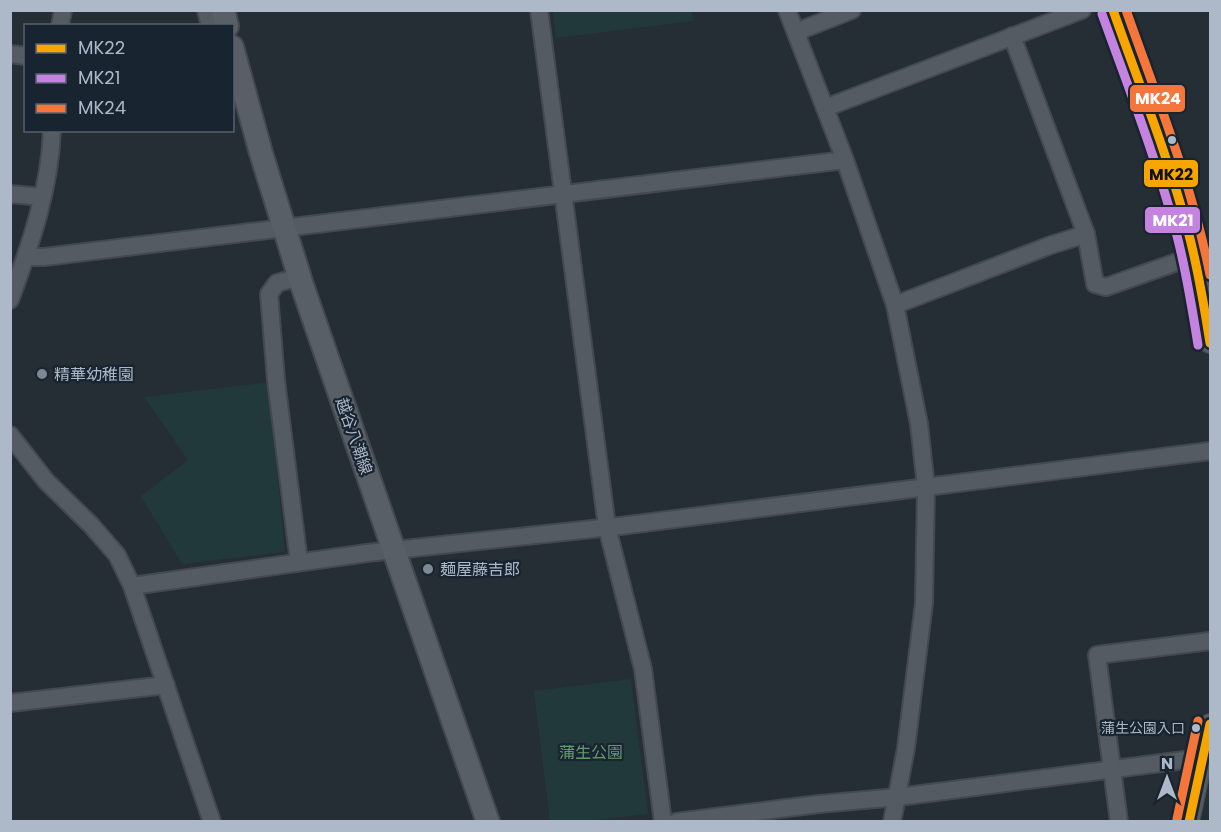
<svg xmlns="http://www.w3.org/2000/svg" width="1221" height="832" viewBox="0 0 1221 832" font-family="Poppins,'Noto Sans JP',sans-serif">
<style>
.green{fill:#22393b}
.lines{fill:none;stroke-linecap:round;stroke-linejoin:round}
.minor-casing{stroke:#43494f;stroke-width:20}
.tertiary-casing{stroke:#43494f;stroke-width:22}
.secondary-casing{stroke:#43494f;stroke-width:26}
.minor{stroke:#555b63;stroke-width:16}
.tertiary{stroke:#555b63;stroke-width:20}
.secondary{stroke:#595f67;stroke-width:22}
.bus-1-casing{stroke:#182430;stroke-width:14}
.bus-2-casing{stroke:#182430;stroke-width:14}
.bus-3-casing{stroke:#182430;stroke-width:14}
.bus-1{stroke:#f7a600;stroke-width:9}
.bus-2{stroke:#c483df;stroke-width:9}
.bus-3{stroke:#f5763a;stroke-width:9}
.bus-dot{fill:#adb9c8;stroke:#182430;stroke-width:2}
.poi-dot{fill:#7d8895;stroke:#182430;stroke-width:2}
.labels{text-anchor:middle;dominant-baseline:central;stroke-width:4.5;stroke-linejoin:round;paint-order:stroke}
.bus-label{font-size:14px;fill:#adb9c8;stroke:#182430;text-anchor:end}
.poi-label{font-size:16px;fill:#adb9c8;stroke:#182430;text-anchor:start}
.street-label{font-size:16px;fill:#adb9c8;stroke:#182430}
.park-label{font-size:16px;fill:#629b6b;stroke:#182430}
.line-badge{stroke:#182430;stroke-width:2}
.badge-label{font-size:16px;text-anchor:middle;font-weight:bold;fill:#fff}
.pale-badge-label{font-size:16px;text-anchor:middle;font-weight:bold;fill:#111}
</style>
<rect width="100%" height="100%" fill="#252d35"/>
<g class="green">
<path d="M553 11H692L693 21 556 38Z"/>
<path d="M271 382 278 449 276 458 285 552 182 564 141 496 188 460 144 397Z"/>
<path d="M631 679 648 814 588 821H550L534 691Z"/>
</g>
<g class="lines">
<defs>
<g id="minor">
<path d="M206 10 210 26"/>
<path d="M539 10 607 527 643 669 663 822"/>
<path d="M787 10 845 160 895 305 919 424 926 487 924 603 906 748 892 822"/>
<path d="M60 26 63 10"/>
<path d="M796 32 852 10"/>
<path d="M1012 36 1086 234 1095 284 1106 287 1194 256"/>
<path d="M10 54 26 56"/>
<path d="M825 108 1082 10"/>
<path d="M10 194 42 197"/>
<path d="M26 257H44L845 160"/>
<path d="M10 300C30 246 50 189 52 130"/>
<path d="M895 305 1051 245 1086 234"/>
<path d="M10 435 46 481 91 525 117 555 132 586 212 822"/>
<path d="M299 562 276 380 269 294 277 283 300 277"/>
<path d="M132 586 367 553 620 526 1210 451"/>
<path d="M10 703 166 685"/>
<path d="M676 822 819 804 898 797 1192 759 1202 760"/>
<path d="M1119 822 1097 655 1210 641"/>
</g>
<g id="tertiary">
<path d="M1113 10C1137 78 1164 145 1183 213 1196 256 1203 299 1210 343"/>
<path d="M1189 822 1210 724"/>
</g>
<g id="secondary">
<path d="M223 10 227 26"/>
<path d="M232 47 261 153 302 285 488 822"/>
</g>
</defs>
<use href="#minor" class="minor-casing"/>
<use href="#tertiary" class="tertiary-casing"/>
<use href="#secondary" class="secondary-casing"/>
<use href="#minor" class="minor"/>
<use href="#tertiary" class="tertiary"/>
<use href="#secondary" class="secondary"/>
<defs>
<g id="bus-1">
<path d="M1113 10C1139 84 1168 156 1188 231 1198 268 1204 305 1210 343"/>
<path d="M1189 822 1210 724"/>
</g>
<path id="bus-2" d="M1102 14C1128 86 1156 158 1176 232 1186 269 1192 307 1198 345"/>
<g id="bus-3">
<path d="M1126 10C1157 98 1192 184 1210 275"/>
<path d="M1177 819 1198 721"/>
</g>
</defs>
<use href="#bus-1" class="bus-1-casing"/>
<use href="#bus-2" class="bus-2-casing"/>
<use href="#bus-3" class="bus-3-casing"/>
<use href="#bus-1" class="bus-1"/>
<use href="#bus-2" class="bus-2"/>
<use href="#bus-3" class="bus-3"/>
</g>
<g class="bus-dot">
<circle cx="1172" cy="140" r="5"/>
<circle cx="1196" cy="728" r="5"/>
</g>
<g class="poi-dot">
<circle cx="42" cy="374" r="6"/>
<circle cx="428" cy="569" r="6"/>
</g>
<g class="labels">
<g class="bus-label">
<text x="1185" y="728">蒲生公園入口</text>
</g>
<g class="poi-label">
<text x="54" y="374">精華幼稚園</text>
<text x="440" y="569">麺屋藤吉郎</text>
</g>
<g class="street-label">
<text transform="translate(354 436) rotate(71)">越谷八潮線</text>
</g>
<g class="park-label">
<text x="591" y="752">蒲生公園</text>
</g>
</g>
<g class="line-badge">
<rect x="1129" y="84" width="57" height="29" rx="6" fill="#f5763a"/>
<rect x="1143" y="159" width="56" height="29" rx="6" fill="#f7a600"/>
<rect x="1144" y="206" width="57" height="28" rx="6" fill="#c483df"/>
</g>
<g class="badge-label">
<text x="1158" y="104">MK24</text>
<text x="1173" y="226">MK21</text>
</g>
<g class="pale-badge-label">
<text x="1171" y="180">MK22</text>
</g>
<rect width="1221" height="832" fill="none" stroke="#adb9c8" stroke-width="24"/>
<rect x="24" y="24" width="210" height="108" fill="#182430" stroke="#54606d" stroke-width="1.5"/>
<rect x="36" y="44" width="30" height="9" fill="#f7a600" stroke="#54606d" stroke-width="1.5"/>
<text x="78" y="54" font-size="18" fill="#adb9c8">MK22</text>
<rect x="36" y="74" width="30" height="9" fill="#c483df" stroke="#54606d" stroke-width="1.5"/>
<text x="78" y="84" font-size="18" fill="#adb9c8">MK21</text>
<rect x="36" y="104" width="30" height="9" fill="#f5763a" stroke="#54606d" stroke-width="1.5"/>
<text x="78" y="114" font-size="18" fill="#adb9c8">MK24</text>
<g transform="translate(1167 778)" stroke="#182430" stroke-width="4.5" paint-order="stroke">
<path d="M0-4.5L10 22L0 15L-10 22Z" fill="#adb9c8"/>
<text y="-9" font-size="16" font-weight="bold" text-anchor="middle" fill="#adb9c8">N</text>
</g>
</svg>
